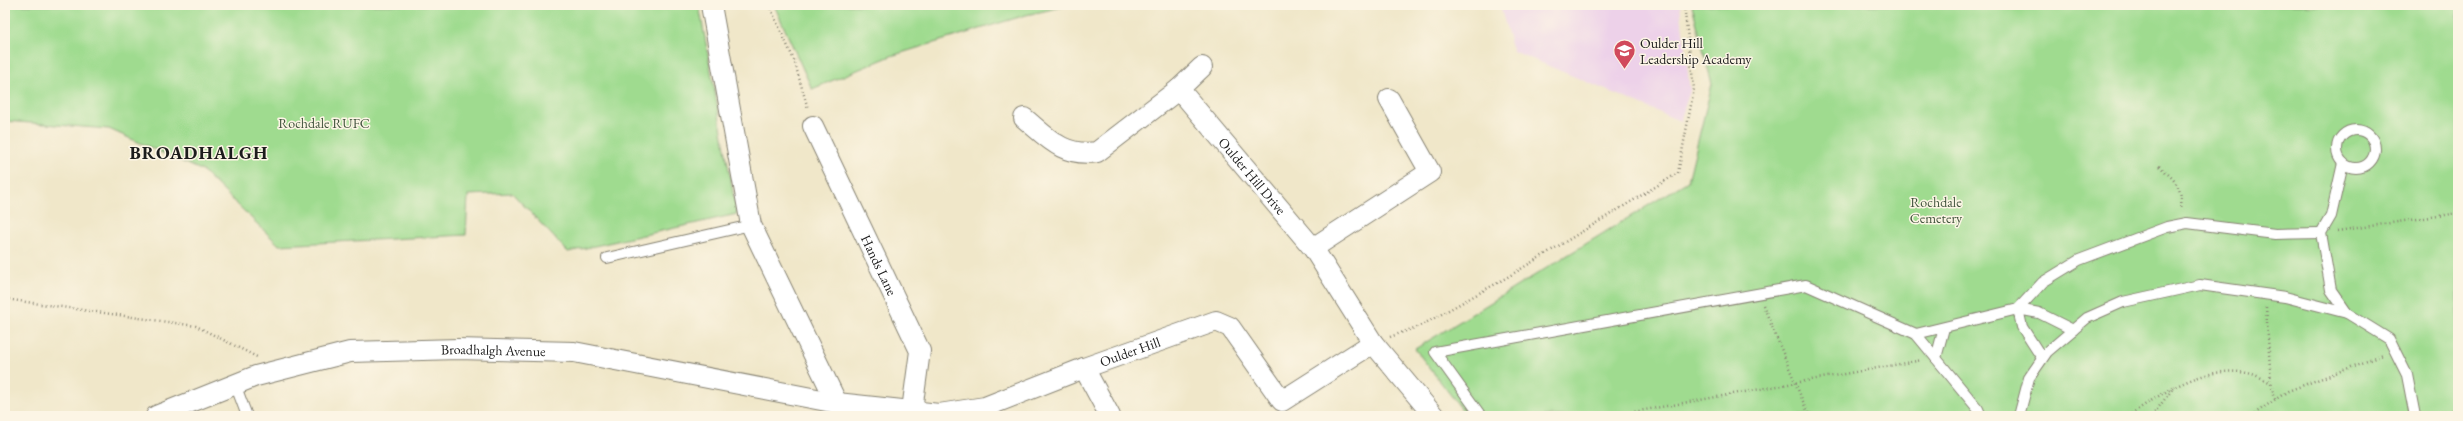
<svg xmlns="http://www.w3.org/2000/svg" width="2463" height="421" viewBox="0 0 2463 421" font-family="'EB Garamond',serif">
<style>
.built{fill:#edd1e9}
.green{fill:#9fdb8f;stroke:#5e7c56}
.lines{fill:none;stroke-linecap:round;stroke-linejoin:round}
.lane-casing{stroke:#868272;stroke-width:12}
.street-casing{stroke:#868272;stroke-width:22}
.path{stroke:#868272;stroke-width:2.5;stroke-dasharray:1 3;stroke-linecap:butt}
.lane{stroke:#fff;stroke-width:10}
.street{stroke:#fff;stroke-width:20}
.labels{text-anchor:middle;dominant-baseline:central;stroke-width:3;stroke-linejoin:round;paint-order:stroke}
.poi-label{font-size:14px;fill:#1c1c1c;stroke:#fcf5e5;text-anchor:start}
.park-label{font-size:14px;fill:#43553e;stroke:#fcf5e5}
.street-label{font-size:14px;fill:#1c1c1c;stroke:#fcf5e5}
.district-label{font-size:18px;font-weight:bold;letter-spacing:1px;fill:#1c1c1c;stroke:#fcf5e5}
</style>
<rect width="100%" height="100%" fill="#fcf5e5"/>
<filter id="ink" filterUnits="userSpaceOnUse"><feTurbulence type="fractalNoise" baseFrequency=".025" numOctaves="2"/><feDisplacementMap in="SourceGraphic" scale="8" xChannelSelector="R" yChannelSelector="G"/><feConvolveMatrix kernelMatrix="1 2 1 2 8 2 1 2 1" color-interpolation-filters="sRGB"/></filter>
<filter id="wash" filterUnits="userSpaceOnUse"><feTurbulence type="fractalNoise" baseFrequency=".012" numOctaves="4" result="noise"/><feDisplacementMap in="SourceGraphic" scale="16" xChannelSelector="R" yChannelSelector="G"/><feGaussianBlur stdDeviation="0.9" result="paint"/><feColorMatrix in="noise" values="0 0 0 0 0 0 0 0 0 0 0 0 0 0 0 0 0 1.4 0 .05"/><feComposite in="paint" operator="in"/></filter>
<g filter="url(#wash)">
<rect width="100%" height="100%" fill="#f0e7c9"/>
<path class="built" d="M1500 5H1680L1690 91 1680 121 1513 51Z"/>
<g class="green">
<path d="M5 5H699L737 214 568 252 512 193 468 195 466 235 279 245 203 171 109 129 5 121Z"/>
<path d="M774 5H1071L1026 15 891 56 812 89Z"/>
<path d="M1692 5H2458V416H1467L1415 349 1688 181 1712 84Z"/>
</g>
</g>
<g filter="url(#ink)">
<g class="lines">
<defs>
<g id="lane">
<circle cx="2356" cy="149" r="19"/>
<path d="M2343 163 2331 216 2321 233 2331 290 2347 313 2389 339 2407 375 2415 416"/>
<path d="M607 258 751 225"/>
<path d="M1916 334 2018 309 2043 282 2079 260 2167 227 2187 223 2275 234 2321 233"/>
<path d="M1936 358 1944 328"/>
<path d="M2042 358 2022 327 2018 309 2039 313 2073 330"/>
<path d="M235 384 247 416"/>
<path d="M1481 416 1435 352 1806 285 1916 334 1978 409 1981 416"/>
<path d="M2019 416 2029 378 2047 352 2087 318 2123 302 2200 285 2285 297 2347 313"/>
<path d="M2450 416 2458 413"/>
</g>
<g id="street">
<path d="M711 5 751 225 837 403"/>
<path d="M1179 89 1202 67"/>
<path id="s1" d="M1024 118C1048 138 1063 157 1097 152L1179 89 1313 248 1373 343 1434 416"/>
<path id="s2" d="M813 126 920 351 912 410"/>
<path d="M1313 248 1430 172 1389 99"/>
<path d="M1084 368 1110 416"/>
<path id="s3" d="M156 416 256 376 350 352 458 349 574 352 837 403 939 414 985 407 1084 368 1216 321 1230 327 1282 401 1373 343"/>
</g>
</defs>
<use href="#lane" class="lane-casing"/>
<use href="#street" class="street-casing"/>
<g class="path">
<path d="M769 5 794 60 808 109"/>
<path d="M2159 166C2175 180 2183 187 2181 210"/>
<path d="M2337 231 2458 213"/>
<path d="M5 299 196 326 257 357"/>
<path d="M1763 305 1809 416"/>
<path d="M2266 307 2271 383 2275 399"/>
<path d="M1390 337 1422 325 1506 278 1678 173 1694 89 1684 5"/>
<path d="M1611 416 1922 360"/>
<path d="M2128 416C2164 392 2205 363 2252 374 2258 376 2265 380 2271 383"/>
<path d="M2152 416 2174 387"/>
<path d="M2251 416 2288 391 2383 355"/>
</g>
<use href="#lane" class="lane"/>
<use href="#street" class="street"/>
</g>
</g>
<defs>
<symbol id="school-pin" viewBox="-11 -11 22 30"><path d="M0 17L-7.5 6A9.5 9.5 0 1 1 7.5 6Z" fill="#d1495b" stroke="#fcf5e5"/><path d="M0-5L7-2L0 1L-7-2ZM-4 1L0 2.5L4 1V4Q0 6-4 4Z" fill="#fff"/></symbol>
</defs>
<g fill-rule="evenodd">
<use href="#school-pin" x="1612" y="38" width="25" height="34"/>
</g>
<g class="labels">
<g class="poi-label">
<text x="1640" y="43">Oulder Hill<tspan x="1640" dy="16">Leadership Academy</tspan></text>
</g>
<g class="park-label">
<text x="324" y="123">Rochdale RUFC</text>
<text x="1936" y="202">Rochdale<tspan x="1936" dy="16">Cemetery</tspan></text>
</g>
<g class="street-label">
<text stroke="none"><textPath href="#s1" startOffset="301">Oulder Hill Drive</textPath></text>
<text stroke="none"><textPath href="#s2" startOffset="154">Hands Lane</textPath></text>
<text stroke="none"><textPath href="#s3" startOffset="348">Broadhalgh Avenue</textPath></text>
<text stroke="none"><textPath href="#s3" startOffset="1001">Oulder Hill</textPath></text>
</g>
<g class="district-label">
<text x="199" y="152">BROADHALGH</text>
</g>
</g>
<rect width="2463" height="421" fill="none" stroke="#fcf5e5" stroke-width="20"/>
</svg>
